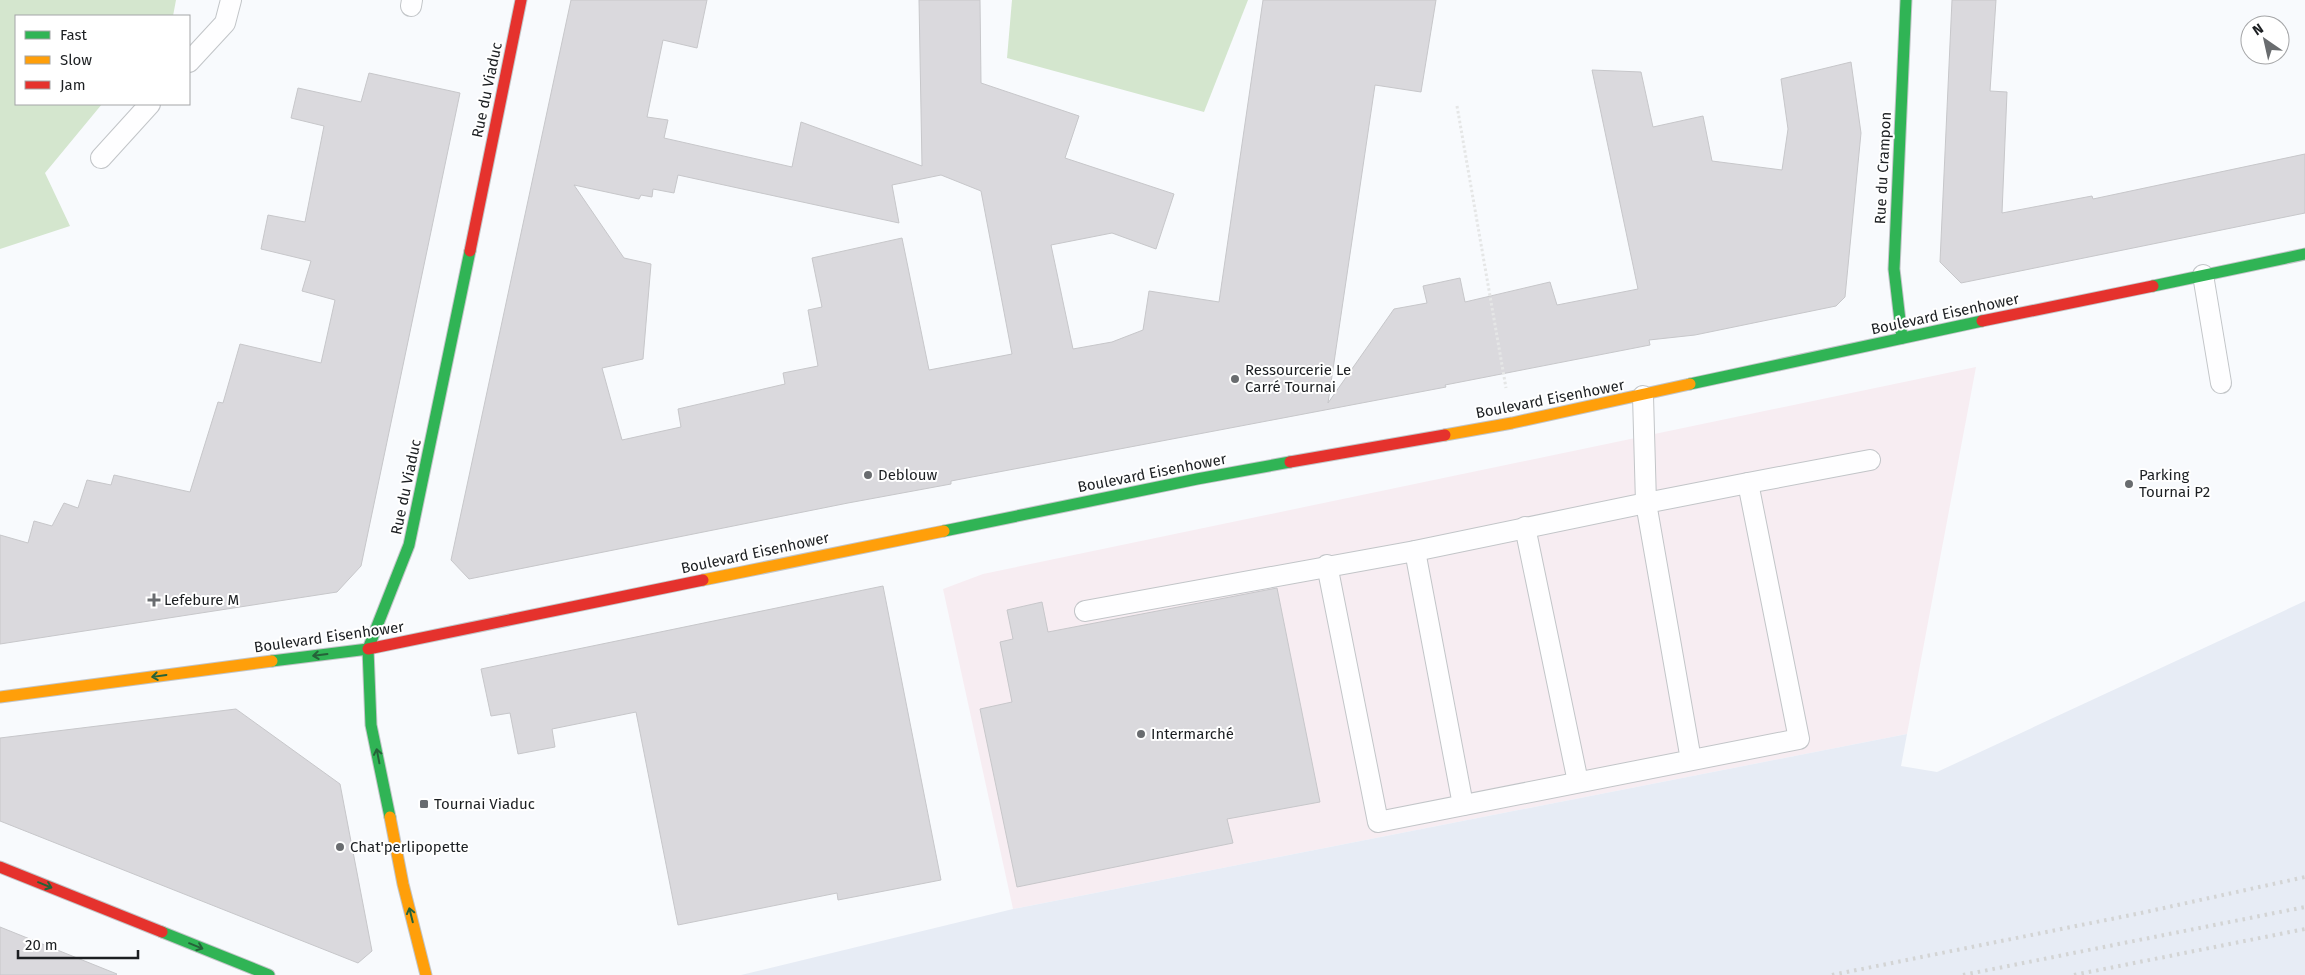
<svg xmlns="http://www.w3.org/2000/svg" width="2305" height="975" viewBox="0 0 2305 975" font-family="'Fira Sans',sans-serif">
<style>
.commercial{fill:#f7edf2}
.built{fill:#e7ecf5}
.green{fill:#d4e6ce}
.building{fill:#dad9dd;stroke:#c7c7ca;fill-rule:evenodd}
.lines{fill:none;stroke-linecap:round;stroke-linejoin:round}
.lane-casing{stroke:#c2c5c8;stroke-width:22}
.fast-casing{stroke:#c2c5c8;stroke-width:13}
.slow-casing{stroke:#c2c5c8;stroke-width:13}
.jam-casing{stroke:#c2c5c8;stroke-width:13}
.path{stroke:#e5e6e6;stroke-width:3;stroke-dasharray:2.5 2.5;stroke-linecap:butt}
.lane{stroke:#fefeff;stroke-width:20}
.fast{stroke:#30b455;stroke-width:11}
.slow{stroke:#ff9f0a;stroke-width:11}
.jam{stroke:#e5322d;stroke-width:11}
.rail{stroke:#d3d4d4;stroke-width:4;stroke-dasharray:2.5 5;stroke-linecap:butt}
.oneway{stroke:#256239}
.poi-dot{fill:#696c6f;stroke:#fff;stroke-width:2}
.labels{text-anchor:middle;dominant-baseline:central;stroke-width:4;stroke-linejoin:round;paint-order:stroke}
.street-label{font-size:15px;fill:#1c1f22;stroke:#fff}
.poi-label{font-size:15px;fill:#1c1f22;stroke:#fff;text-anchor:start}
</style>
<rect width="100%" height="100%" fill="#f8fafd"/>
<path class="commercial" d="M1976 367 1907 734 1013 909 943 589 983 574Z"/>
<path class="built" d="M2305 601V975H741L1013 909 1907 734 1901 766 1937 772Z"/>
<g class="green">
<path d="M0 0H176L173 16H16V104H102L45 173 70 226 0 249Z"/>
<path d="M1012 0H1248L1204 112 1007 58Z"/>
</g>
<g class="building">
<path d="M571 0H707L697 48 663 40 647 117 668 120 664 138 792 167 801 122 922 166 919 0H980L981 83 1079 116 1065 158 1174 194 1156 249 1112 233 1051 245 1073 349 1112 342 1143 330 1149 291 1219 302 1263 0H1436L1421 92 1375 85 1328 403 1394 309 1427 303 1423 286 1460 278 1465 302 1550 282 1557 305 1638 289 1592 70 1641 72 1653 127 1703 116 1712 161 1782 170 1788 129 1781 79 1851 62 1861 133 1845 297 1836 306 1695 335 1649 340 1650 345 1445 385 1446 387 951 481V484L848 503 469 579 451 560ZM678 175 899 223 892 185 941 175 981 191 1012 354 929 370 902 238 812 258 822 307 808 310 818 366 783 373 785 384 678 409 681 427 622 440 602 368 643 359 651 264 624 258 574 185 639 199 641 195 652 197 653 189 674 193Z"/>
<path d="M1952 0H1996L1990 91 2007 92 2002 213 2092 196 2093 199 2305 154V213L1961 283 1940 262Z"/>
<path d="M369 73 460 93 361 566 337 592 0 644V535L28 543 34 521 52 526 64 503 78 508 87 480 111 485 114 475 190 492 218 402 223 403 240 344 321 363 335 300 302 291 311 261 261 249 268 215 305 222 324 126 291 118 298 88 361 102Z"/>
<path d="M883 586 941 880 838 900 837 893 678 925 636 712 552 729 555 747 518 754 510 713 491 716 481 669Z"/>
<path d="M1277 588 1320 802 1227 819 1233 843 1017 887 980 709 1012 702 1000 642 1013 639 1007 610 1042 602 1048 632Z"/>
<path d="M236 709 340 784 372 951 358 963 0 821V738Z"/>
<path d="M0 927 117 974 116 975H0Z"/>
</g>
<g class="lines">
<defs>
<g id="lane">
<path d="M411 6 412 0"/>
<path d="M189 62 225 23 231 0"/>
<path d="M101 158 150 104"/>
<path d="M2203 275 2221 383"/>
<path d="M1748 483 1870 460"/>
<path d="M1525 527 1578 782"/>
<path d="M1415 551 1463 805"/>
<path d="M1327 565 1378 822 1799 739 1748 483 1646 503 1691 760"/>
<path d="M1085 611 1415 551 1646 503 1643 396"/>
</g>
<g id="fast">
<path d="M2153 286 2305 254"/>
<path d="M1902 338 1894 269 1906 0"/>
<path d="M1690 384 1982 321"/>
<path d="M944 531 1197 479 1290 462"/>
<path d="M368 649 409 545 470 251"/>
<path d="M272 661 368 649 371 725 390 817"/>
<path d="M162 932 269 975"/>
</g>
<g id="slow">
<path d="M1445 435 1512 423 1690 384"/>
<path d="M703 580 944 531"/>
<path d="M0 697 272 661"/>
<path d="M390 817 403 884 426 975"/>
</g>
<g id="jam">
<path d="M470 251 521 0"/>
<path d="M1982 321 2153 286"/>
<path d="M1290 462 1445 435"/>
<path d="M368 649 703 580"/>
<path d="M0 867 162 932"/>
</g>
</defs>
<use href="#lane" class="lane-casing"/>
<use href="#fast" class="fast-casing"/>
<use href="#slow" class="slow-casing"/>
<use href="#jam" class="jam-casing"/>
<path class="path" d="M1457 106 1506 388"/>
<use href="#lane" class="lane"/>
<use href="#fast" class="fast"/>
<use href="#slow" class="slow"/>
<use href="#jam" class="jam"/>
<g class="rail">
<path d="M1832 975 2141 913 2305 877"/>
<path d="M1963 975 2305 907"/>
<path d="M2074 975 2305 929"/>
</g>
</g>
<defs><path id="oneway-shaft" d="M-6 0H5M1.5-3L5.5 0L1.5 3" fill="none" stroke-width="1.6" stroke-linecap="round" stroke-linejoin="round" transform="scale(1.25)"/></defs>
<g class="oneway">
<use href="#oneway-shaft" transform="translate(320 655) rotate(173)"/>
<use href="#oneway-shaft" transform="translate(159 676) rotate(172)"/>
<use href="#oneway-shaft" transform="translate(378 756) rotate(-101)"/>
<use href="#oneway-shaft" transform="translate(45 885) rotate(22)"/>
<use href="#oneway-shaft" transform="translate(411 915) rotate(-104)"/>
<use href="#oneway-shaft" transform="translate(196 946) rotate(22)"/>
</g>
<g class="poi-dot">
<circle cx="1235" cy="379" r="5"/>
<circle cx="868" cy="475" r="5"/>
<circle cx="2129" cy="484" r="5"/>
<path d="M151.5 592.5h5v5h5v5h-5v5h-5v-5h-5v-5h5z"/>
<circle cx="1141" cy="734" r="5"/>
<rect x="419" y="799" width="10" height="10" rx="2.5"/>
<circle cx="340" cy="847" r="5"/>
</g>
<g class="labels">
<g class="street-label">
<text transform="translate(487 90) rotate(-78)">Rue du Viaduc</text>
<text transform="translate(1883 168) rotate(-87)">Rue du Crampon</text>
<text transform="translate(1945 314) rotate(-12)">Boulevard Eisenhower</text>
<text transform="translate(1550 399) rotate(-11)">Boulevard Eisenhower</text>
<text transform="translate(1152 473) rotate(-11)">Boulevard Eisenhower</text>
<text transform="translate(406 487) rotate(-78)">Rue du Viaduc</text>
<text transform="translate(755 553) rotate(-12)">Boulevard Eisenhower</text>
<text transform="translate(329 637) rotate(-8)">Boulevard Eisenhower</text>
</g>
<g class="poi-label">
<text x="1245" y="370">Ressourcerie Le<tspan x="1245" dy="17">Carré Tournai</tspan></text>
<text x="878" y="475">Deblouw</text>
<text x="2139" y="475">Parking<tspan x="2139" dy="17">Tournai P2</tspan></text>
<text x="164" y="600">Lefebure M</text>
<text x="1151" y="734">Intermarché</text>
<text x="434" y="804">Tournai Viaduc</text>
<text x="350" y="847">Chat'perlipopette</text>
</g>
</g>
<rect x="15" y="15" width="175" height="90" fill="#ffffff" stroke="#a4a5a7"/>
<rect x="25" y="31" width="25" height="8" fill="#30b455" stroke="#a4a5a7"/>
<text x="60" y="40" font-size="15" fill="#1c1f22">Fast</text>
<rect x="25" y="56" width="25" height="8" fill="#ff9f0a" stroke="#a4a5a7"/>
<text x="60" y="65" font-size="15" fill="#1c1f22">Slow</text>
<rect x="25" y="81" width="25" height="8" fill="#e5322d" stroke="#a4a5a7"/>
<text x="60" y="90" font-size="15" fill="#1c1f22">Jam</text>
<g transform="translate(2265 40) rotate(326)"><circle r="24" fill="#ffffff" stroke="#a4a5a7"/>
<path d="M0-4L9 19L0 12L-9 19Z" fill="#696c6f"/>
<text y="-8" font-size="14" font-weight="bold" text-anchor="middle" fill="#1c1f22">N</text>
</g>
<path d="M18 950v8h120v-8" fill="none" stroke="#1c1f22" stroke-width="2.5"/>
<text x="25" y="950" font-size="15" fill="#1c1f22" stroke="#ffffff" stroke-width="4" paint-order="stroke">20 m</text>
</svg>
